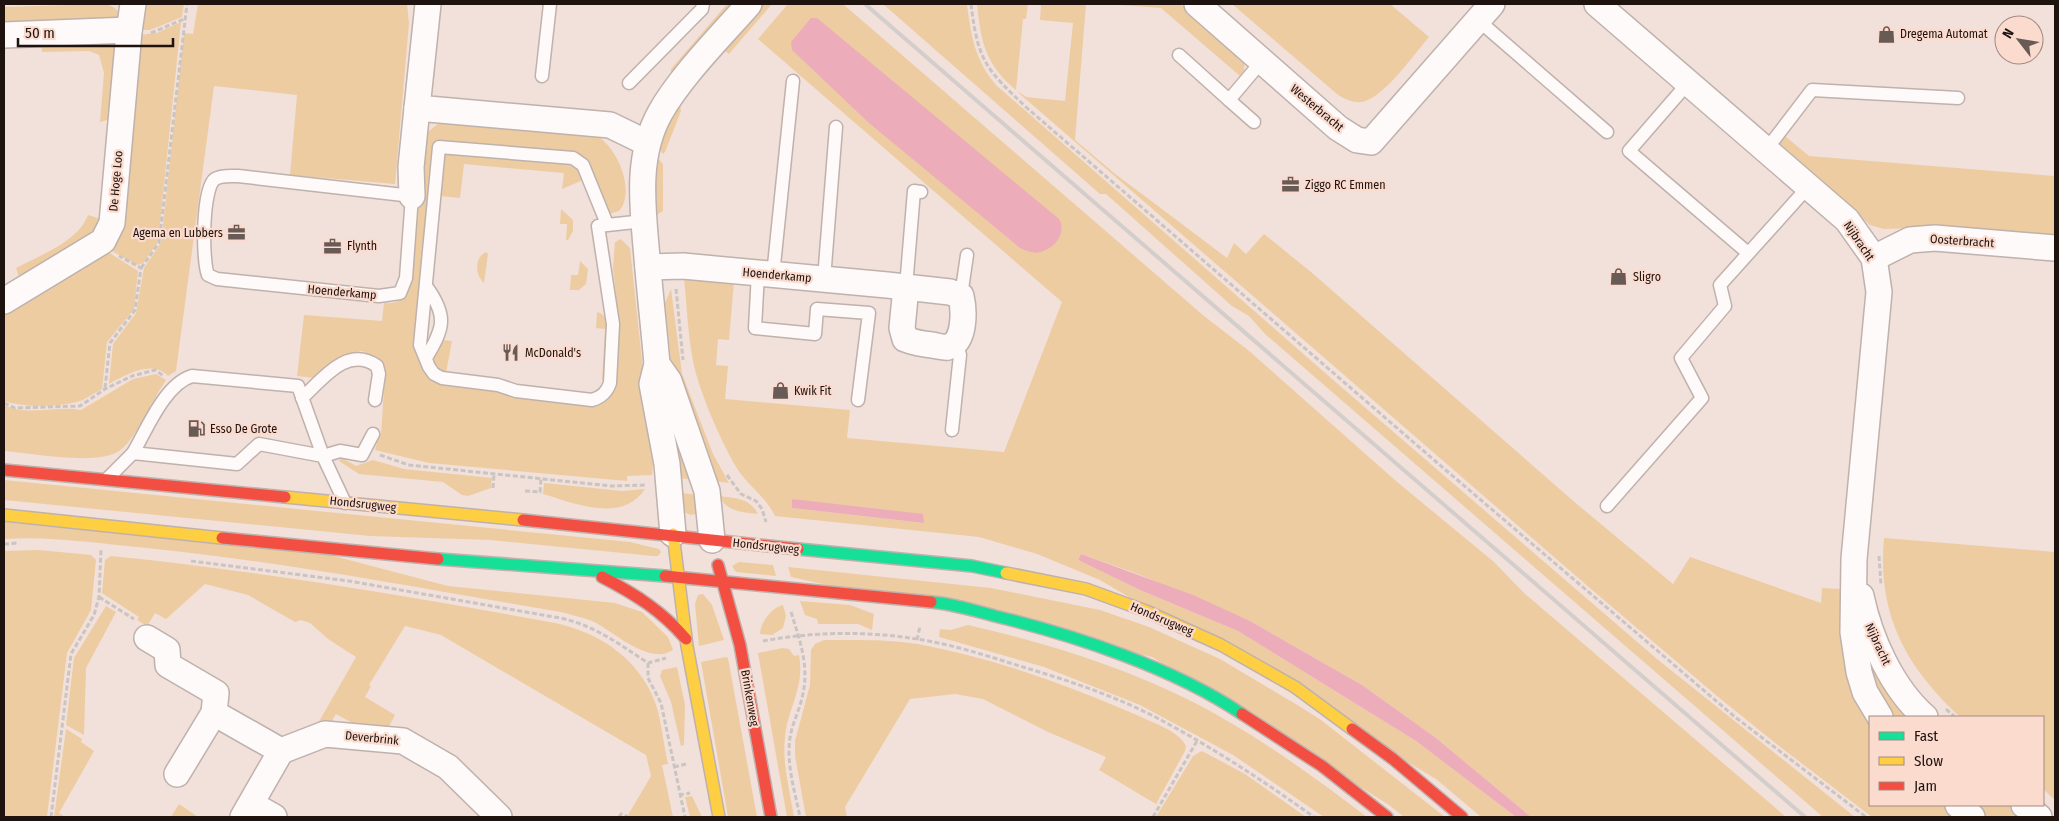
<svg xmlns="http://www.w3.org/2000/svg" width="2059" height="821" viewBox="0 0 2059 821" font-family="'Fira Sans Condensed',sans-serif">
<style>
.green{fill:#edcca2;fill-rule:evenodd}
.water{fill:#ecacb9}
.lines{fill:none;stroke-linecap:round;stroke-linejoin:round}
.lane-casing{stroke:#bfb1ac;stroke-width:15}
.street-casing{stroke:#bfb1ac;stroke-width:28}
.fast-casing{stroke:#bfb1ac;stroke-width:14}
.slow-casing{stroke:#bfb1ac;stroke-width:14}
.jam-casing{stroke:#bfb1ac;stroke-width:14}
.path{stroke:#cac5c2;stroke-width:3;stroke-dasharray:5 2.5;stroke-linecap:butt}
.lane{stroke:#fdfaf9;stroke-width:12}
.street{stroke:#fdfaf9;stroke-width:25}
.fast{stroke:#16e098;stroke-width:11}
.slow{stroke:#ffcf43;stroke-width:11}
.jam{stroke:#f24e42;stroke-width:11}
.rail{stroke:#d3cecc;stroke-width:4}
.labels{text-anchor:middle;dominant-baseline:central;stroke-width:4.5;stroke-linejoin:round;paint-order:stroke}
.poi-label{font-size:12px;fill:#1e130f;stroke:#fcdbcf;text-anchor:start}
.street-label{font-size:12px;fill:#1e130f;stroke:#fcdbcf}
</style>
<rect width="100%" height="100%" fill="#f2e0da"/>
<g class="green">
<path d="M105 4C113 6 120 10 120 19L4 30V7Z"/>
<path d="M143 4H184L182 17 150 30H139Z"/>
<path d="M198 4H407L409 23 395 184 290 175 297 95 214 86 176 371 168 376C153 359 125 375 109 384L113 344 136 313 144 268 161 243 184 33 193 34Z"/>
<path d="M727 4H736L671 75V69Z"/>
<path d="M763 4H772L729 54 724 50 725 47Z"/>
<path d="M788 4H843L1204 316 1248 350 1396 481 1494 562 1524 593 1786 817H1531L1436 738 1362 685 1250 621 1138 574 1081 554 1078 560 1140 590 1238 631 1416 741 1516 817H1481L1436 779 1100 580 1037 554 979 537 775 516C765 495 746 485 735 465 720 439 701 395 694 366 688 338 687 307 684 278L734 281 729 340 718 339 716 365 728 366 725 399 850 410 847 438 1004 452 1062 302 758 39ZM793 499 924 523 792 508Z"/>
<path d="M883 4H967C971 36 975 61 997 86L1339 385 1657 659 1855 817H1823L1265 334 1249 316 1232 306 1106 194H1100Z"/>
<path d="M977 4H1028L1026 19H1023L1016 90C985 64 981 42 977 4Z"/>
<path d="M1041 4H1086L1075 140 1114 173 1227 258 1234 243 1246 254 1264 234 1311 272 1578 505 1673 584 1690 557 1821 603 1822 588 1840 589 1841 629 1870 720V805H1943L1957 817H1872L1779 746 1717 696 1591 589 1021 95 1018 91 1026 97 1065 101 1073 23 1040 20Z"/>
<path d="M1106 4H1180L1245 59 1244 71 1240 76 1161 8Z"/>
<path d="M1232 4H1390L1429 37C1414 54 1384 98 1362 102 1353 103 1344 99 1337 94Z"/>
<path d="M181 22 158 242 143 263 137 265 110 250 139 35 157 33Z"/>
<path d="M41 40 118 42 114 118 100 122 104 73 99 55 89 51 42 52Z"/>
<path d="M680 104 681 111 665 152 663 154 659 148 666 127Z"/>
<path d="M440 122 597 136C618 148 636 192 619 211L609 214 585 160 580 155 444 143 417 341 426 373 499 388 511 397 597 405 606 401 614 388 619 323 613 268 615 242 621 239 630 248 653 464 652 475 627 476V481L429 463 375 450 379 434H381L385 375 382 364 374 357 362 351 346 354 316 378 297 376 304 315 382 321 384 303C397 304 404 300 409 289L421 151 428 132Z"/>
<path d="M1785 136 1809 156 2055 176V239L1915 228 1884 229 1870 225 1777 147Z"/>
<path d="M447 154 568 163 579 169 583 180 562 189 564 173 464 164 460 198 440 196 443 160Z"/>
<path d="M657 157 663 164V211L655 216 654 191Z"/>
<path d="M561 209 573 220V231L568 240H566L567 224H560Z"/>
<path d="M88 215 104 220 100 229 21 283 16 268C40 255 78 242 88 215Z"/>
<path d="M99 252H108L138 271 134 309 107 342 102 389C94 393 85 400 77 402 55 407 25 408 4 401V315Z"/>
<path d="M486 252 488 254 484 283C475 275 474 258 486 252Z"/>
<path d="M580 261 588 269 586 284 579 290H570L571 275H578Z"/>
<path d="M671 289 682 374 713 454 729 483 713 481 673 380 665 303Z"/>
<path d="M597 312 602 314 608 321 605 377 602 380 605 329 596 328Z"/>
<path d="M443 340 452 341 446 373 435 368 433 360Z"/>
<path d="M156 374 166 380C153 398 136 440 119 451 98 466 31 453 4 451V405C28 417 55 405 81 410L133 379Z"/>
<path d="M659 381 698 480 677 478Z"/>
<path d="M342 458 356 466 373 460 404 469 492 478 491 488 468 496 462 495 443 482 359 474 339 461Z"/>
<path d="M4 480 630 542 659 549 661 552 658 556H653L491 540 370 536 4 500Z"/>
<path d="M544 483 622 491 645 489C622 524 574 503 543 494Z"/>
<path d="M680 493 702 495 698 513 691 515 684 512Z"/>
<path d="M719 496C735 498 750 498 758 514 742 512 727 512 719 496Z"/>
<path d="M4 522 326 554 448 586 615 603 642 612 668 637 673 650C648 666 614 631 592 621 582 617 571 615 561 612 423 589 286 562 147 548 100 544 51 536 4 539Z"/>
<path d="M1884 538 2055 552V800L2043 789V717H1960C1906 667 1877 615 1884 538Z"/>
<path d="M39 550 91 555 96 560 91 610 67 653 47 817H4V551Z"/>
<path d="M111 556C260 571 408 596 555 623 602 633 644 662 658 711 662 728 664 746 668 764L662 765 673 817H632L628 815 651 776 646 755 441 635 405 626 369 685 371 686 365 697 395 715 388 728 367 731 336 714 328 727 317 725 356 657 328 639 310 623 301 620 295 622 248 595 205 584 166 619 155 613 147 626 137 620 139 617 102 593 105 560Z"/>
<path d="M739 562 773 565 776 576 736 572 732 566Z"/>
<path d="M788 567 991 588 1100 610 1149 627 1220 659 1299 706 1321 720 1445 817H1404L1389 805 1152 657 791 577Z"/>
<path d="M703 594 712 605 724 640 699 646 695 604 698 595Z"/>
<path d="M800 601 850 605 874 614 872 630 858 624H818L817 619 805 615Z"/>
<path d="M783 605 786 616 783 628 772 635 760 634C760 623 772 607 783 605Z"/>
<path d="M106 606 116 612 86 668 84 735 66 725 74 658Z"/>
<path d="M1858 623 1915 717H1886L1879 705Z"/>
<path d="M968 625C1047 643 1124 667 1197 704 1258 736 1313 776 1367 817H1324L1233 755 1140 705 1044 667 939 637 940 629 951 630Z"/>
<path d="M824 640C856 640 887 639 918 644 994 658 1068 685 1139 716 1153 723 1179 731 1186 746L1185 751 1156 804 1099 770 1106 757 1046 731 983 699 955 694 910 699 845 807 847 817H806L795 756V741L810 685 811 650 815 644Z"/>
<path d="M782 648 789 649 794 656 799 655C805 688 788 707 785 737 782 764 790 791 794 817H787L758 653Z"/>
<path d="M726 657 728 658 757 817H728L701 662Z"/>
<path d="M677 667 685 705 684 745 681 746 671 702 660 676 662 670Z"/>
<path d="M66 729 82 739 81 742 94 751 59 813 65 817H54Z"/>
<path d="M1202 751 1245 774 1306 817H1156L1193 756Z"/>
<path d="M692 796 702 817H690L685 797Z"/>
<path d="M179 804 198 817H171Z"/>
<path d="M1967 805H2014L2028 817H1981Z"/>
</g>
<g class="water">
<path d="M811 18H817L1059 219C1067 232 1055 249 1040 252 1033 254 1027 251 1020 248L869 123 792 50 791 42Z"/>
<path d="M792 499 923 514 924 523 792 508Z"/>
<path d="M1081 554 1193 595 1250 621 1362 685 1436 738 1531 817H1516L1416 741 1238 631 1140 590 1078 560Z"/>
</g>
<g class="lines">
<defs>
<g id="lane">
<path d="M1478 20 1607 132"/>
<path d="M1179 55 1229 100 1262 61"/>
<path d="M542 76 550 4"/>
<path d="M629 83 702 9 703 4"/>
<path d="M1688 83 1629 151 1748 253"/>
<path d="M1229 100 1254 122"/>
<path d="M1766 150 1812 90 1958 98"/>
<path d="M238 176 412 196 406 278 400 293 379 296 217 279 208 275C202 260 202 188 215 179 221 175 231 176 238 176Z"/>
<path d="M607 224 583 165 573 158 439 147 420 345 429 367 434 374 442 378 498 385 516 391 592 400C602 397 607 392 610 383L613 324 598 226 644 221"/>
<path d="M758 273 755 328 815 334 817 309 869 313 858 400"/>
<path d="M773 275 793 81"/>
<path d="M824 279 836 127"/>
<path d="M906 287 914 191 921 192"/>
<path d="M961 296 967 255"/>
<path d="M426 358C444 328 448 316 426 286"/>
<path d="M302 398C323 379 347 345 377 366L379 374 375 400"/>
<path d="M952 430 960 355 956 342"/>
<path d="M133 453C147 429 165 384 192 376L298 386 323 456 340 451 362 455 373 434"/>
<path d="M107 479 133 453 237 464 259 444 323 456 345 503"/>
<path d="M1607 506 1702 398 1681 358 1725 306 1720 285 1808 187"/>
</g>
<g id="street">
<path d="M428 4 417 108 610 125 647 143"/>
<path d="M1197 4 1338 128 1357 140 1371 142 1492 4"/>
<path d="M1597 4 1847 220 1874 258 1879 292 1854 559 1853 632 1859 672 1865 692 1880 717"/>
<path d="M4 35 129 30"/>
<path d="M412 196 411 167 417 108"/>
<path d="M1874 258 1910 240 1935 238 2055 248"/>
<path d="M648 267 683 266 887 285 950 292 961 296C964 309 966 342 948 347 944 348 937 346 932 345 922 344 915 343 905 339L902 328 906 287"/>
<path d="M4 301 103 241 112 223 129 32 133 4"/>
<path d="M657 364 669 381 707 491 712 540"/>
<path d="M673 534 667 464 652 384 657 364C654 329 650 294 647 258 643 209 635 158 660 113 680 77 721 36 749 4"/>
<path d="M1861 596C1870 639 1892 688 1925 717"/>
<path d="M147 638 167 650 168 665 216 693 214 713 281 751 325 734 403 741 448 767 499 817"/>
<path d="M177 774 214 713"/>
<path d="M251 804 274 817"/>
<path d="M1958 805 1972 817"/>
<path d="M2024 805 2039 817"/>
<path d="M243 817 281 751"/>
</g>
<g id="fast">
<path d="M798 549 972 566 1006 573"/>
<path d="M438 559 665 576"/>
<path d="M931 602C953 604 974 610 995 616 1074 635 1174 668 1242 714"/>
</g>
<g id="slow">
<path d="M285 497 523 520"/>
<path d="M4 515 222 538"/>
<path d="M673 534 687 646 719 817"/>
<path d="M1006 573 1086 589 1146 611 1221 645 1295 687 1352 729"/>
</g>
<g id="jam">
<path d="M4 470 285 497"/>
<path d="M523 520 798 549"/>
<path d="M222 538 438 559"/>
<path d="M718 565 740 645 771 817"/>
<path d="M665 576 931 602"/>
<path d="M602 577C635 594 662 611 686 639"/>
<path d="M1242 714 1322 766 1387 817"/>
<path d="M1352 729 1393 759 1462 817"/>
</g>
</defs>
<use href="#lane" class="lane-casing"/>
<use href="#street" class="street-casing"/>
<use href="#fast" class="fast-casing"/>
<use href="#slow" class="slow-casing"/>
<use href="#jam" class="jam-casing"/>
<g class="path">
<path d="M971 4C978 62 986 69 1027 108L1434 460 1735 717 1866 817"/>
<path d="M151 33 184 19"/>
<path d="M141 268 159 243 187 4"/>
<path d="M676 289 683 360"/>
<path d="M105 388 110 343 135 310 141 268 119 256"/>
<path d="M4 403 15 408 80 406 105 389 132 376 155 370 164 376"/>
<path d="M380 455 409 465 611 486 646 485"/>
<path d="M727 475 741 494 756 501 762 509 766 522"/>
<path d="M493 488 494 474"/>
<path d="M525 491 540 492 541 478"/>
<path d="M4 544 18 543"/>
<path d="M1879 556 1881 585"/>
<path d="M191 561 349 581 560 618C594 625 619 644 648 663L666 658"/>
<path d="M99 597 134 619"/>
<path d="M791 612C800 641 810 667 802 698 799 711 792 724 790 738 786 764 795 792 800 817"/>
<path d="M917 640 920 626"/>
<path d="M763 641C821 630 885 631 943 644 970 650 997 659 1023 667 1070 681 1118 697 1161 720 1215 749 1265 782 1314 817"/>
<path d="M648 663V678L661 703 685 817"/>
<path d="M1946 709 1955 717"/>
<path d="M674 767 686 764"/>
<path d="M679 795 690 793"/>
<path d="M51 817 71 654 94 615 99 597 101 550"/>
<path d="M619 817 621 814 628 817"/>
<path d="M1153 817 1197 741"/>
</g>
<use href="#lane" class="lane"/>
<use href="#street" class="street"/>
<use href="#fast" class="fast"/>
<use href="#slow" class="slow"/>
<use href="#jam" class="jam"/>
<path class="rail" d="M865 4 1805 817"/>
</g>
<defs>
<symbol id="shop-bare" viewBox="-9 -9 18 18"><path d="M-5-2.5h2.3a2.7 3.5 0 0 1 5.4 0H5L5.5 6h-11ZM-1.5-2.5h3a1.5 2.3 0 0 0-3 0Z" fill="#685b56" stroke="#fcdbcf" stroke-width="2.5" paint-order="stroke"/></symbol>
<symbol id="office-bare" viewBox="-9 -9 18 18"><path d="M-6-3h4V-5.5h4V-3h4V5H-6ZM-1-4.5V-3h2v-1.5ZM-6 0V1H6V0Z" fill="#685b56" stroke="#fcdbcf" stroke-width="2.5" paint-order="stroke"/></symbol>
<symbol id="restaurant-bare" viewBox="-9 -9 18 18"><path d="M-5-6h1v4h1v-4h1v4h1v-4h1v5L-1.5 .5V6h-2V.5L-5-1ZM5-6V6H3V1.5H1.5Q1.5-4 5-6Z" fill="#685b56" stroke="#fcdbcf" stroke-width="2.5" paint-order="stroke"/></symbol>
<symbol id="fuel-bare" viewBox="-9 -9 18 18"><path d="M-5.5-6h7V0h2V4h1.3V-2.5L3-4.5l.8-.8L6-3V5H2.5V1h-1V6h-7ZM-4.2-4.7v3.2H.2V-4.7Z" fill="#685b56" stroke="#fcdbcf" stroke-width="2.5" paint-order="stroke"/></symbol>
</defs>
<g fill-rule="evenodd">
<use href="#shop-bare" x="1874" y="22" width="25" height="25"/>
<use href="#office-bare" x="1278" y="172" width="25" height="25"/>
<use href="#office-bare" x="224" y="220" width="25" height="25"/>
<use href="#office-bare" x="320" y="234" width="25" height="25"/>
<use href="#shop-bare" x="1606" y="264" width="25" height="25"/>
<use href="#restaurant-bare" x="498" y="340" width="25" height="25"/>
<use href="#shop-bare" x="768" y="378" width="25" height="25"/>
<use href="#fuel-bare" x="184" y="416" width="25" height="25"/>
</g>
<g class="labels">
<g class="poi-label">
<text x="1900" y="34">Dregema Automat</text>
<text x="1305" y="185">Ziggo RC Emmen</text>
<text x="223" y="233" text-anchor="end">Agema en Lubbers</text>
<text x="347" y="246">Flynth</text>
<text x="1633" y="277">Sligro</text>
<text x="525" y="353">McDonald's</text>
<text x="794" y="391">Kwik Fit</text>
<text x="210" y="429">Esso De Grote</text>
</g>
<g class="street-label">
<text transform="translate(1317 108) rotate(40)">Westerbracht</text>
<text transform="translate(116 181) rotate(-85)">De Hoge Loo</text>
<text transform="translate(1859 241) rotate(56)">Nijbracht</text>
<text transform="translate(1962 241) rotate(4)">Oosterbracht</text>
<text transform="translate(777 275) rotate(5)">Hoenderkamp</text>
<text transform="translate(342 292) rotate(5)">Hoenderkamp</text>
<text transform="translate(363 504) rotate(6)">Hondsrugweg</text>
<text transform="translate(766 546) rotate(6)">Hondsrugweg</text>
<text transform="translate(1162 619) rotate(23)">Hondsrugweg</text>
<text transform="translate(1878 644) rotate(65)">Nijbracht</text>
<text transform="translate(750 698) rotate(80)">Brinkenweg</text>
<text transform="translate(372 738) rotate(6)">Deverbrink</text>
</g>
</g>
<rect width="2059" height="821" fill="none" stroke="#1e130f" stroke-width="10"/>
<rect x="1869" y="716" width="175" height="90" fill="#fcdbcf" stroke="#a38b82"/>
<rect x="1879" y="732" width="25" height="8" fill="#16e098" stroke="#a38b82"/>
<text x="1914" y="741" font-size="15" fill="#1e130f">Fast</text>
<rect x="1879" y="757" width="25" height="8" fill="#ffcf43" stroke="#a38b82"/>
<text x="1914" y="766" font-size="15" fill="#1e130f">Slow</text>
<rect x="1879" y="782" width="25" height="8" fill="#f24e42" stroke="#a38b82"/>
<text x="1914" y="791" font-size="15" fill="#1e130f">Jam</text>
<g transform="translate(2019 40) rotate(301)"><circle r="24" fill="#fcdbcf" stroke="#a38b82"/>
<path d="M0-4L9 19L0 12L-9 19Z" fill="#685b56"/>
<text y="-8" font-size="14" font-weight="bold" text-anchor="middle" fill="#1e130f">N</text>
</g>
<path d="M18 38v8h155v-8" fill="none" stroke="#1e130f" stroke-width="2.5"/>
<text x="25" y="38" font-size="15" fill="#1e130f" stroke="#fcdbcf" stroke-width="4" paint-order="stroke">50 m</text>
</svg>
